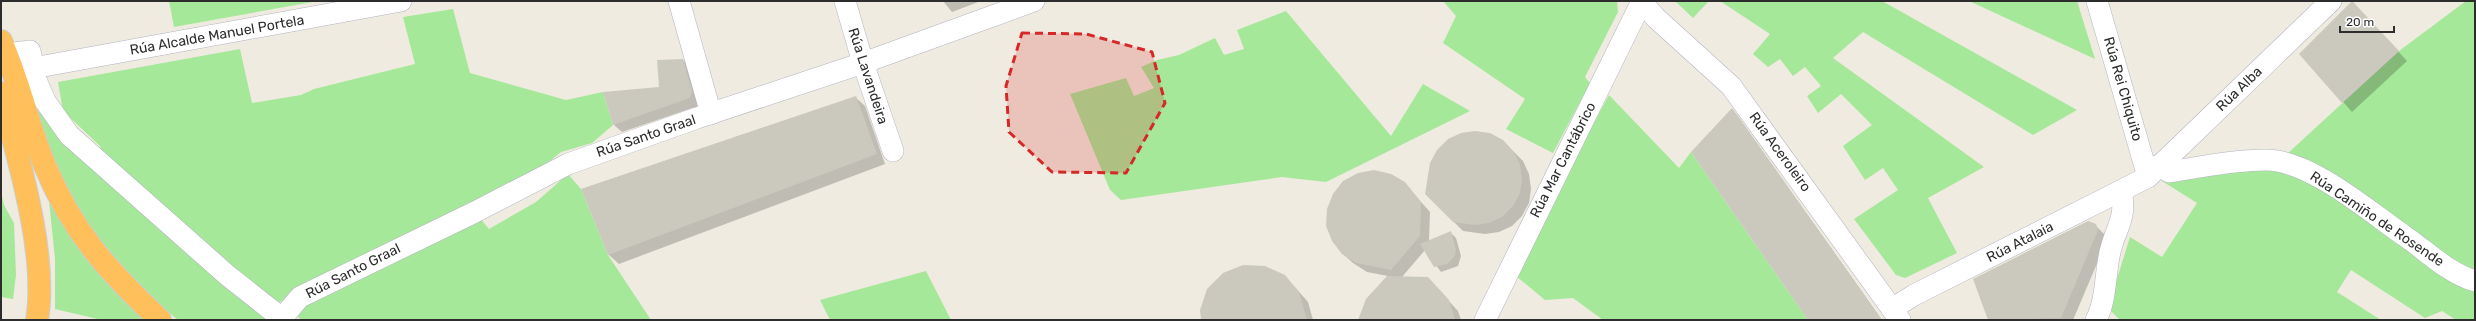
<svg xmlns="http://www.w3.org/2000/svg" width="2476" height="321" viewBox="0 0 2476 321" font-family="Rubik,sans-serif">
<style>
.green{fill:#a6e899}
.shadow{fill:#0003}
.building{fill:#cbc9be}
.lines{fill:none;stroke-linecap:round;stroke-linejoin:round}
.minor-casing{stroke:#b3b3c1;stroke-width:22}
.highway-casing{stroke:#cdcdcd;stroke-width:24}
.minor{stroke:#fff;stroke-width:21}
.highway{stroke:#ffc05b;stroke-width:22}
.marked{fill:#d62828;fill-opacity:0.2;stroke:#d62828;stroke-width:3;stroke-dasharray:8 5;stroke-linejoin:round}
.labels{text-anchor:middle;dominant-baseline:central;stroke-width:3;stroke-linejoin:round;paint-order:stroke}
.street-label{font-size:14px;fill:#2d2d2d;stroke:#fff}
</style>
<rect width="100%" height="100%" fill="#efebe0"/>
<g class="green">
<path d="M169 1H318L174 27Z"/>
<path d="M1443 1H1617L1618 12 1585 77 1590 83 1553 153 1506 129 1525 99 1443 43 1456 16Z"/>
<path d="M1675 1H1709L1693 18Z"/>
<path d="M1720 1H1882L2077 110 2033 135 1863 32 1833 58 1984 167 1928 198 1957 253 1905 278 1896 275 1854 219 1898 190 1883 168 1865 180 1843 146 1872 125 1841 94 1818 113 1807 96 1821 86 1805 67 1793 76 1780 59 1768 67 1753 54 1770 34Z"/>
<path d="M1969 1H2077L2095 59Z"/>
<path d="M2466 1H2475V276L2286 155 2399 51Z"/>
<path d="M453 9 470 73 566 100 603 92 613 125 592 143 561 152 535 173 280 302 269 299 97 151 101 147 63 111 58 82 240 49 252 103 301 95 314 89 415 64 403 17Z"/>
<path d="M1286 11 1391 136 1423 84 1470 111 1326 182 1282 177 1121 200 1110 190 1070 94 1126 78 1134 96 1154 88 1141 67 1157 60 1179 55 1215 38 1224 55 1244 49 1237 30Z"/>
<path d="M26 90 269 320H178L151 298 100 245 60 178Z"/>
<path d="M1609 95 1679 168 1691 152 1808 320H1603L1573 298 1545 300 1516 276 1547 210Z"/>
<path d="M2268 165 2301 173 2475 286V320H2456L2442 311 2425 318 2351 270 2337 292 2381 320H2120L2108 308 2130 237 2162 257 2197 203 2162 181 2165 177Z"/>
<path d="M568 174 581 189 608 255 651 320H301L298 317 305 301 479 217 489 229 536 202Z"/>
<path d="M1 191 4 205 14 223 16 275 13 299 1 297Z"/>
<path d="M48 191 152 320H102L55 309V259Z"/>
<path d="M926 271 951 320H830L820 300Z"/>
</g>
<g class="shadow">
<path d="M943 1H981L952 12Z"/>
<path d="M2353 2 2407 61 2352 112 2301 54Z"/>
<path d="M683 60 691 68 699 100 698 106 622 132 614 125 660 88Z"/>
<path d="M855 97 865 106 885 164 619 264 609 255 582 189Z"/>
<path d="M1732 109 1737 115 1882 320H1810Z"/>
<path d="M1503 141 1523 161 1529 174 1531 189 1529 203 1522 216 1512 226 1499 232 1485 234 1463 231 1426 194Z"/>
<path d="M1404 183 1430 212 1429 241 1451 233 1456 238 1461 256 1458 266 1441 272 1425 250 1402 277 1428 278 1458 311 1461 320H1360L1388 276 1367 272 1353 263 1343 254Z"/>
<path d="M2095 225 2105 235 2107 240 2073 320H1989L1974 279Z"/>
<path d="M1294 286 1308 302 1313 320H1202Z"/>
</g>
<g class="building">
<path d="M2352 1 2399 51 2342 103 2299 54Z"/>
<path d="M683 59 692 91 690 98 613 125 603 92 659 87 657 60Z"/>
<path d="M856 96 877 154 608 255 581 189Z"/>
<path d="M1732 108 1758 145 1882 320H1808L1691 152Z"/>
<path d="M1475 131 1490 133 1503 140 1513 151 1520 164 1522 179 1520 193 1513 206 1502 217 1489 223 1475 225 1453 222 1425 194 1430 163 1437 150 1448 139 1461 133Z"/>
<path d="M1374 170 1391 174 1405 182 1421 202 1420 236 1391 270 1356 263 1342 254 1332 241 1326 226 1327 209 1333 194 1343 181 1358 173Z"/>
<path d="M2088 221 2096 224 2098 230 2061 318 1988 320 1973 279Z"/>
<path d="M1451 231 1456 250 1455 256 1447 264 1434 267 1420 244Z"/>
<path d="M1243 265 1265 266 1285 275 1299 292 1307 320H1201L1200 310 1207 289 1223 273Z"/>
<path d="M1387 276 1428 277 1449 300 1455 320H1358L1366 299Z"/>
</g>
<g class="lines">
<defs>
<g id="minor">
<path d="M679 1 711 114"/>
<path d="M845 1 863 63 893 151"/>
<path d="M1641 1 1656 18 1731 86 1900 320"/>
<path d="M2097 1 2148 177"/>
<path d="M7 54 30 51 36 80 45 101 69 135 227 275 284 320"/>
<path d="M33 68 401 1"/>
<path d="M2159 165 2169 172C2201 167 2234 160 2266 160 2310 160 2370 212 2406 237 2428 252 2448 273 2475 281"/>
<path d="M1892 309 1914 295 2148 177 2331 1"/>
<path d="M282 318 300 297 475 212 568 164 697 118 863 63 1034 1"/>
<path d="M1485 320 1642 1"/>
<path d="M2096 320C2106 301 2105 278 2109 257 2113 231 2128 220 2121 191"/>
</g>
<g id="highway">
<path d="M1 41C19 81 28 125 45 166 73 233 108 271 160 320"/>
<path d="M1 93C18 158 48 254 37 320"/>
</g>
</defs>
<use href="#minor" class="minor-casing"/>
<use href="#highway" class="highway-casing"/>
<use href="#minor" class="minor"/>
<use href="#highway" class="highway"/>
</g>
<path class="marked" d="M1022 33 1086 34 1152 52 1165 103 1126 173 1052 172 1009 132 1006 86Z"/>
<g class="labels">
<g class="street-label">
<text transform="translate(217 35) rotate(-10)">Rúa Alcalde Manuel Portela</text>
<text transform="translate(868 76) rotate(72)">Rúa Lavandeira</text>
<text transform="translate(2123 89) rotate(74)">Rúa Rei Chiquito</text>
<text transform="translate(2239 89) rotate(-44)">Rúa Alba</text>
<text transform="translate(646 136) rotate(-19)">Rúa Santo Graal</text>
<text transform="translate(1780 152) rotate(54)">Rúa Aceroleiro</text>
<text transform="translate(1563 160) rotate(-63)">Rúa Mar Cantábrico</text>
<text transform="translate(2377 219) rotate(34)">Rúa Camiño de Rosende</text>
<text transform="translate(2020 242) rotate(-27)">Rúa Atalaia</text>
<text transform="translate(353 271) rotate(-27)">Rúa Santo Graal</text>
</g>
</g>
<rect width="2476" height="321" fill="none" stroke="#2d2d2d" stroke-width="4"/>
<path d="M2340 26v6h54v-6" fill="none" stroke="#2d2d2d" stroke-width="2"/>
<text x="2346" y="26" font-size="12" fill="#2d2d2d" stroke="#ffffff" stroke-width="3" paint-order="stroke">20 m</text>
</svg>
